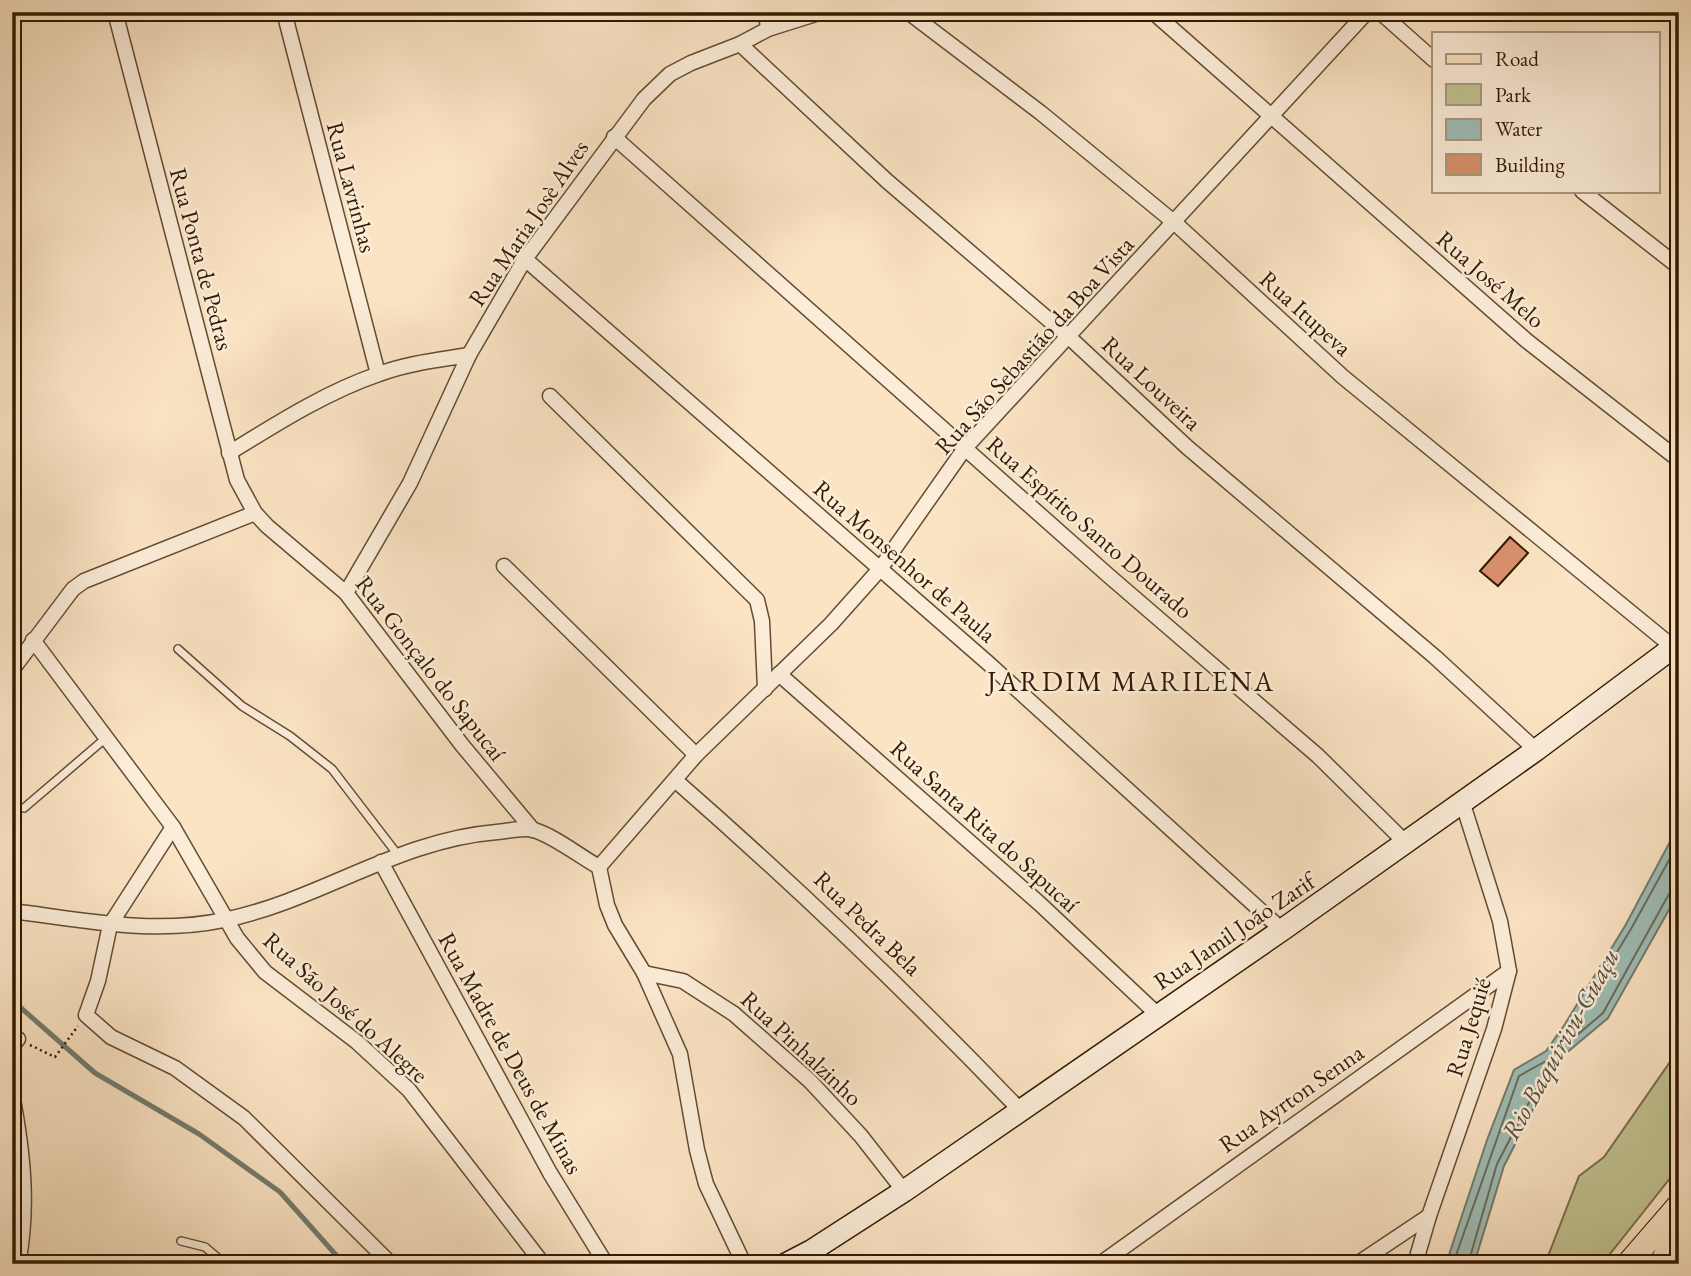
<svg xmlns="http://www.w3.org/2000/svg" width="1691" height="1276" viewBox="0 0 1691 1276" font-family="'EB Garamond',serif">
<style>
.green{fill:#c2c392;stroke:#7a6e49;stroke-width:2}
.water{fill:#9fbeb7;stroke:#737c6e;stroke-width:2}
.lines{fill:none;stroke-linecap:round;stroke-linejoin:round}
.shore{stroke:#686c5c;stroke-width:2}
.stream{stroke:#737c6e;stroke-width:5}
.building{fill:#da916d;stroke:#321a00;stroke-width:2}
.service-casing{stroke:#644c31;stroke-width:10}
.minor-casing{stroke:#644c31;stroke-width:17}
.secondary-casing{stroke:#321a00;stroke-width:24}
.primary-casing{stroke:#321a00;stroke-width:25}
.path{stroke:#321a00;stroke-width:2.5;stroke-dasharray:2 3.5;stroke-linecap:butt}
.service{stroke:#fcedd9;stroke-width:7}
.minor{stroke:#fcedd9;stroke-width:14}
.secondary{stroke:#fcedd9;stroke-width:21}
.primary{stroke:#fbe4c4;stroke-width:23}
.labels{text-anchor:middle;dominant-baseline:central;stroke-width:5;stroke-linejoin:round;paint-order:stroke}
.street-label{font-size:24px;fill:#321a00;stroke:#fcedd9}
.water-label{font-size:26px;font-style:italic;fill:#585340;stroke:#fcedd9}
.quarter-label{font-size:28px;letter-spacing:2px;fill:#321a00;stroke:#fcedd9}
</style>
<rect width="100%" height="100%" fill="#fbe4c4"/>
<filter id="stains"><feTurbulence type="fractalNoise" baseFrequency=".00286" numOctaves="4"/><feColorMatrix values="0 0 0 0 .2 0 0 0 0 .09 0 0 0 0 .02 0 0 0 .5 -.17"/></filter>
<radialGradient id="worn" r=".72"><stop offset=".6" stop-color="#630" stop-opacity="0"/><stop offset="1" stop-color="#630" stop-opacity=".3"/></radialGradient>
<path class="green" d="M1679 1049V1167L1602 1264H1545L1579 1176 1604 1157Z"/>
<path class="water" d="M1679 825V892L1608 1018 1558 1060 1504 1166 1474 1264H1446L1487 1140 1514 1070 1546 1051 1565 1024 1625 926Z"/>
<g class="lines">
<g class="shore">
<path d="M1679 842 1631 929 1565 1037 1566 1041H1570L1603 1013 1669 894 1679 890"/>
<path d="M1453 1264 1519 1076 1546 1061 1548 1066 1497 1164 1468 1264"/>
</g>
<path class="stream" d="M12 1000 95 1073 199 1134 280 1192 344 1264"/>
</g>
<path class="building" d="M1510 537 1528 553 1498 586 1480 571Z"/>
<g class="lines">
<defs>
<g id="service">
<path d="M178 649 242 706 290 736 332 769 398 855"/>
<path d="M24 808 107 737"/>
<path d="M181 1241 205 1247 225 1264"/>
</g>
<g id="minor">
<path d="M115 12 237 480 255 513 267 526 346 593 462 745 533 830"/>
<path d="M284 12 378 374"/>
<path d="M766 12 768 29"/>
<path d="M908 12 1041 113 1175 223 1343 377 1673 647"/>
<path d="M1153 12 1527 341 1679 460"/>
<path d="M1380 12 1434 60"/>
<path d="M740 44 887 181 1070 338 1187 447 1435 657 1536 750"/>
<path d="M614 137 1109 576 1318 756 1406 843"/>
<path d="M1582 191 1679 267"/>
<path d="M525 259 988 663 1282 930"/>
<path d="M550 396 757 600 762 621 765 689"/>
<path d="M229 453C276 424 326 392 379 374 408 363 439 360 469 355"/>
<path d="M504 566 696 755"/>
<path d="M346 593 410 483 469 355 525 259 644 99 670 74 691 63 740 44 768 29 822 12"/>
<path d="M33 640 173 827 237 938 265 972 357 1042 409 1090 543 1264"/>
<path d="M12 670 73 589 84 581 255 513"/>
<path d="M779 674 1040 904 1158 1015"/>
<path d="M675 780C795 885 909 994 1020 1110"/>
<path d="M173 827 110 925 98 981 86 1015 111 1037 175 1068 244 1118 391 1264"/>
<path d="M381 862 550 1173 606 1264"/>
<path d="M599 867 696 755 831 624 880 569 965 448 1367 12"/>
<path d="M599 867 607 905 615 925 644 973 680 1054 697 1150 706 1184 744 1264"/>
<path d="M12 911C83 920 153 935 224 920 321 900 397 840 497 832 508 831 524 827 534 830 556 837 579 856 599 867"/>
<path d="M644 973 683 981 734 1014 810 1081 861 1136 904 1191"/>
<path d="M12 1046 18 1039"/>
<path d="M12 1094C23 1152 29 1206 18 1264"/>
<path d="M1100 1264 1509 971"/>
<path d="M1357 1264 1429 1216"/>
<path d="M1415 1264 1429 1216 1494 1029 1509 971 1500 921 1462 801"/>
</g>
<path id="secondary" d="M786 1264 811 1251 904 1191 1282 930 1536 750 1679 643"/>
<g id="primary">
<path d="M1628 1264 1679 1205"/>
<path d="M1661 1264 1679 1229"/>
</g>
</defs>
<use href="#service" class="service-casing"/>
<use href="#minor" class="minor-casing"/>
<use href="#secondary" class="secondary-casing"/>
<use href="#primary" class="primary-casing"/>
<path class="path" d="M30 1045 55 1057 78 1026"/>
<use href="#service" class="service"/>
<use href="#minor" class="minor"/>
<use href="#secondary" class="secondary"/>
<use href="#primary" class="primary"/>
</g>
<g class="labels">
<g class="street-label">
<text transform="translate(352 187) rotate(75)">Rua Lavrinhas</text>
<text transform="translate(528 223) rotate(-56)">Rua Maria Josè Alves</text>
<text transform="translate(202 259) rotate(75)">Rua Ponta de Pedras</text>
<text transform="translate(1491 279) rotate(41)">Rua José Melo</text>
<text transform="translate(1306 313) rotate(42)">Rua Itupeva</text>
<text transform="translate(1034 345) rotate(-48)">Rua São Sebastião da Boa Vista</text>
<text transform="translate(1152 383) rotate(43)">Rua Louveira</text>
<text transform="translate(1090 527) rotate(41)">Rua Espírito Santo Dourado</text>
<text transform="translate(905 561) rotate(41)">Rua Monsenhor de Paula</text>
<text transform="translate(431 668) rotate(52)">Rua Gonçalo do Sapucaí</text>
<text transform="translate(985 826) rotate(42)">Rua Santa Rita do Sapucaí</text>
<text transform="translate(868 923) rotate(44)">Rua Pedra Bela</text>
<text transform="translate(1234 931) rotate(-34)">Rua Jamil João Zarif</text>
<text transform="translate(346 1007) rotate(42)">Rua São José do Alegre</text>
<text transform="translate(1468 1027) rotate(-73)">Rua Jequié</text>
<text transform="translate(802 1048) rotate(43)">Rua Pinhalzinho</text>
<text transform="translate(511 1053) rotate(61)">Rua Madre de Deus de Minas</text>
<text transform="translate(1291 1098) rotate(-35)">Rua Ayrton Senna</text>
</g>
<g class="water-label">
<text transform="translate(1560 1044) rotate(-61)">Rio Baquirivu-Guaçu</text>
</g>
<g class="quarter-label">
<text x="1131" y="681">JARDIM MARILENA</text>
</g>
</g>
<rect width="1691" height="1276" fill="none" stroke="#fbe4c4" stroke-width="42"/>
<rect x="14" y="14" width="1663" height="1248" fill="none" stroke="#321a00" stroke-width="3.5"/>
<rect x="21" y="21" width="1649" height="1234" fill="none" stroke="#321a00" stroke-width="2"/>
<rect x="1432" y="32" width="228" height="161" fill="#fcedd9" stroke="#ab9982" stroke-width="2"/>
<rect x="1446" y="54" width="35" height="10" fill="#fbe4c4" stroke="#ab9982" stroke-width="2"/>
<text x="1495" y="66" font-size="21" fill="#321a00">Road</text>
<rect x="1446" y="84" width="35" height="21" fill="#c2c392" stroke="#ab9982" stroke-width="2"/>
<text x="1495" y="102" font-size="21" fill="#321a00">Park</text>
<rect x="1446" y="119" width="35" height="21" fill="#9fbeb7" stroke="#ab9982" stroke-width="2"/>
<text x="1495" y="136" font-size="21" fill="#321a00">Water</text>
<rect x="1446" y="154" width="35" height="21" fill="#da916d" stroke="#ab9982" stroke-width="2"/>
<text x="1495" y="172" font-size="21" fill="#321a00">Building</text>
<rect width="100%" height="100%" filter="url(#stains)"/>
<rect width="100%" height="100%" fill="url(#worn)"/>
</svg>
